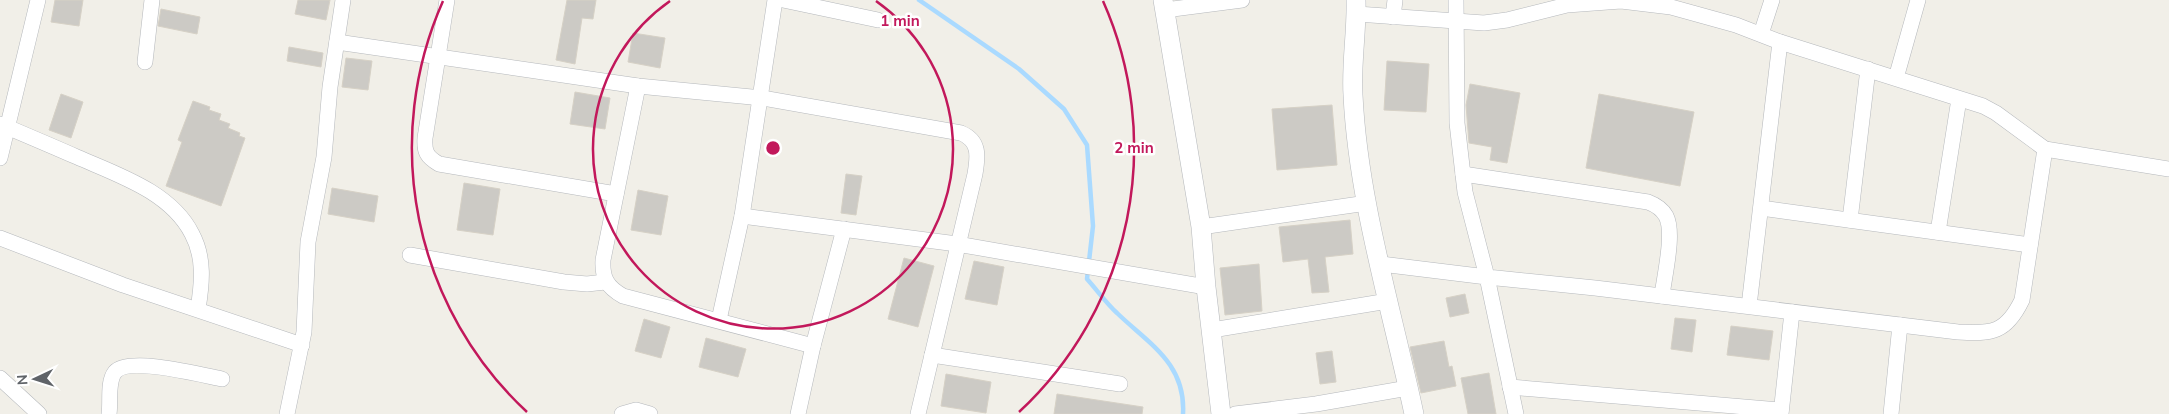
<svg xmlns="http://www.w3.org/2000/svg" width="2169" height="414" viewBox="0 0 2169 414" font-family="Mulish,sans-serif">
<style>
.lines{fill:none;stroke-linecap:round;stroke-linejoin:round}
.stream{stroke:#aadaff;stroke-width:4.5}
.building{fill:#cccac5;stroke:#d6d1c6}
.minor-casing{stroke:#b5b8bc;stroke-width:16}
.tertiary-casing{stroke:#b5b8bc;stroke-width:20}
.minor{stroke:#fff;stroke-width:15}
.tertiary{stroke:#fff;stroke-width:19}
.ring{fill:none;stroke:#c2185b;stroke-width:2.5}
.centre{fill:#c2185b;stroke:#fff;stroke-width:2.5}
.ring-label{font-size:15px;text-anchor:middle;font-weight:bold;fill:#c2185b;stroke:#fff;stroke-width:5;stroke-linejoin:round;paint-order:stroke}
</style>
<rect width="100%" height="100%" fill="#f1efe8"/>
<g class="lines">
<path class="stream" d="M919 0 1019 69 1064 109 1087 145 1093 226 1087 279C1097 290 1106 303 1117 313 1149 344 1186 363 1183 414"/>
</g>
<g class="building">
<path d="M55 0H83L79 26 51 22Z"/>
<path d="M298 0H330L326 20 295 14Z"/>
<path d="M567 0H596L593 19 582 18 575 64 556 60Z"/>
<path d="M161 9 200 17 197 34 158 26Z"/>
<path d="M633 33 665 38 660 68 628 62Z"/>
<path d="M289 47 323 53 321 67 287 61Z"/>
<path d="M346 58 372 61 368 90 342 87Z"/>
<path d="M1387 61 1429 64 1426 112 1384 110Z"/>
<path d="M1470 84 1520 93 1507 163 1490 160 1492 147 1469 143 1466 105Z"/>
<path d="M575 92 610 98 605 129 570 124Z"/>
<path d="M61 94 83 102 71 138 49 130Z"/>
<path d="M1599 94 1694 112 1680 186 1586 168Z"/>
<path d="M193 101 210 107 209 110 221 114 219 120 230 124 228 128 240 133 239 136 245 138 221 206 166 186 182 142 178 140Z"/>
<path d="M1332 105 1337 165 1277 170 1272 109Z"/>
<path d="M846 174 862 176 856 215 841 213Z"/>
<path d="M464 183 500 189 493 235 457 230Z"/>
<path d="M332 188 378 196 374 222 328 214Z"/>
<path d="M638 190 668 196 661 235 631 230Z"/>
<path d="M1350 220 1353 254 1325 257 1329 292 1312 293 1308 259 1283 262 1279 227Z"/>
<path d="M904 258 934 266 918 327 888 319Z"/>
<path d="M974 261 1004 267 997 305 965 299Z"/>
<path d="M1259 264 1262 311 1225 315 1220 268Z"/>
<path d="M1465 294 1469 313 1450 317 1446 298Z"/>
<path d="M1675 318 1696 320 1692 352 1671 349Z"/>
<path d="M644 319 670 327 661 358 635 351Z"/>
<path d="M1731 326 1773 331 1769 360 1727 355Z"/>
<path d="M706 338 746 349 738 377 699 367Z"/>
<path d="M1444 341 1449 367 1452 366 1456 386 1421 393 1410 347Z"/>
<path d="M1332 351 1336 382 1320 384 1316 353Z"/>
<path d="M1489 373 1496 414H1468L1461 378Z"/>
<path d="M946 374 991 382 986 413 941 406Z"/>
<path d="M1057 394 1143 407 1142 414H1054Z"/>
</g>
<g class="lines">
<defs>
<g id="minor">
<path d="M447 0 425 138C424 152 427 157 439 164L616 194"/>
<path d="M775 0 742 216 957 244 1206 287"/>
<path d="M783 0 878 20"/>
<path d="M1456 0 1457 123 1465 192 1487 277 1595 288 1958 332C1992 334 2006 333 2022 300L2045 149"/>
<path d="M1165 10 1242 0"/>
<path d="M1357 14 1484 23 1507 20 1567 5 1621 1 1671 7 1736 25 1780 42 1983 106 1996 113 2045 149 2169 169"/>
<path d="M1393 17 1395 0"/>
<path d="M1761 34 1772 0"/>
<path d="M337 42 638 86 762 98 961 133C980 141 978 156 975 174L918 414"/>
<path d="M145 62 152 0"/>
<path d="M1896 78 1918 0"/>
<path d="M638 86 603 260C602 278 607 287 623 296L813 346"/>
<path d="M0 124C26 135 52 146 77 157 118 175 171 192 192 234 205 258 202 284 198 309"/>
<path d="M0 158 38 0"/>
<path d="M1463 174 1648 202C1656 205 1662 209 1666 216 1675 233 1664 277 1662 296"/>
<path d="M1761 208 2030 245"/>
<path d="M1850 220 1868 69"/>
<path d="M1201 227 1367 203"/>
<path d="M1938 232 1959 99"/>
<path d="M0 238 123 285 302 345"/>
<path d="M410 255 564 282 587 284 605 282"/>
<path d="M1381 264 1487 277 1516 414"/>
<path d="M1749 306 1780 42"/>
<path d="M719 320 742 216"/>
<path d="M1212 330 1388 301"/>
<path d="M932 355 1120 384"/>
<path d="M0 378 39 414"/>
<path d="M1510 387 1781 410"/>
<path d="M109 414C111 402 107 382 115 372 128 356 202 375 222 379"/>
<path d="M287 414 304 332 308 242 324 157 330 87 343 0"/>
<path d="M622 414 636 410 650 414"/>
<path d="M798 414 813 346 844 229"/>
<path d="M1235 414 1316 404 1408 388"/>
<path d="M1781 414 1792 312"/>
<path d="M1891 414 1900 325"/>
</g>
<g id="tertiary">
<path d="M1163 0 1201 227 1206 287 1221 414"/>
<path d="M1356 0C1357 31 1351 63 1353 95 1358 201 1392 310 1414 414"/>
</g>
</defs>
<use href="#minor" class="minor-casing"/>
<use href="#tertiary" class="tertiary-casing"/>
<use href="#minor" class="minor"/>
<use href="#tertiary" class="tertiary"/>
</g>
<g class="ring">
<path d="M876 1A180 180 0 1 1 670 1"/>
<path d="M527 412A361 361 0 0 1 443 1M1103 1A361 361 0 0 1 1019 412"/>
</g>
<circle cx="773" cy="148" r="8" class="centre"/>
<g class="ring-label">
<text x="900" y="26">1 min</text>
<text x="1134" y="153">2 min</text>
</g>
<g transform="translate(35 379) rotate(266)" stroke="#ffffff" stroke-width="4" paint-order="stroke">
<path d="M0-4L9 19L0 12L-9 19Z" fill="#5f6368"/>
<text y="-8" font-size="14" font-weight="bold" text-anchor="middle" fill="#5f6368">N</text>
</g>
</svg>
